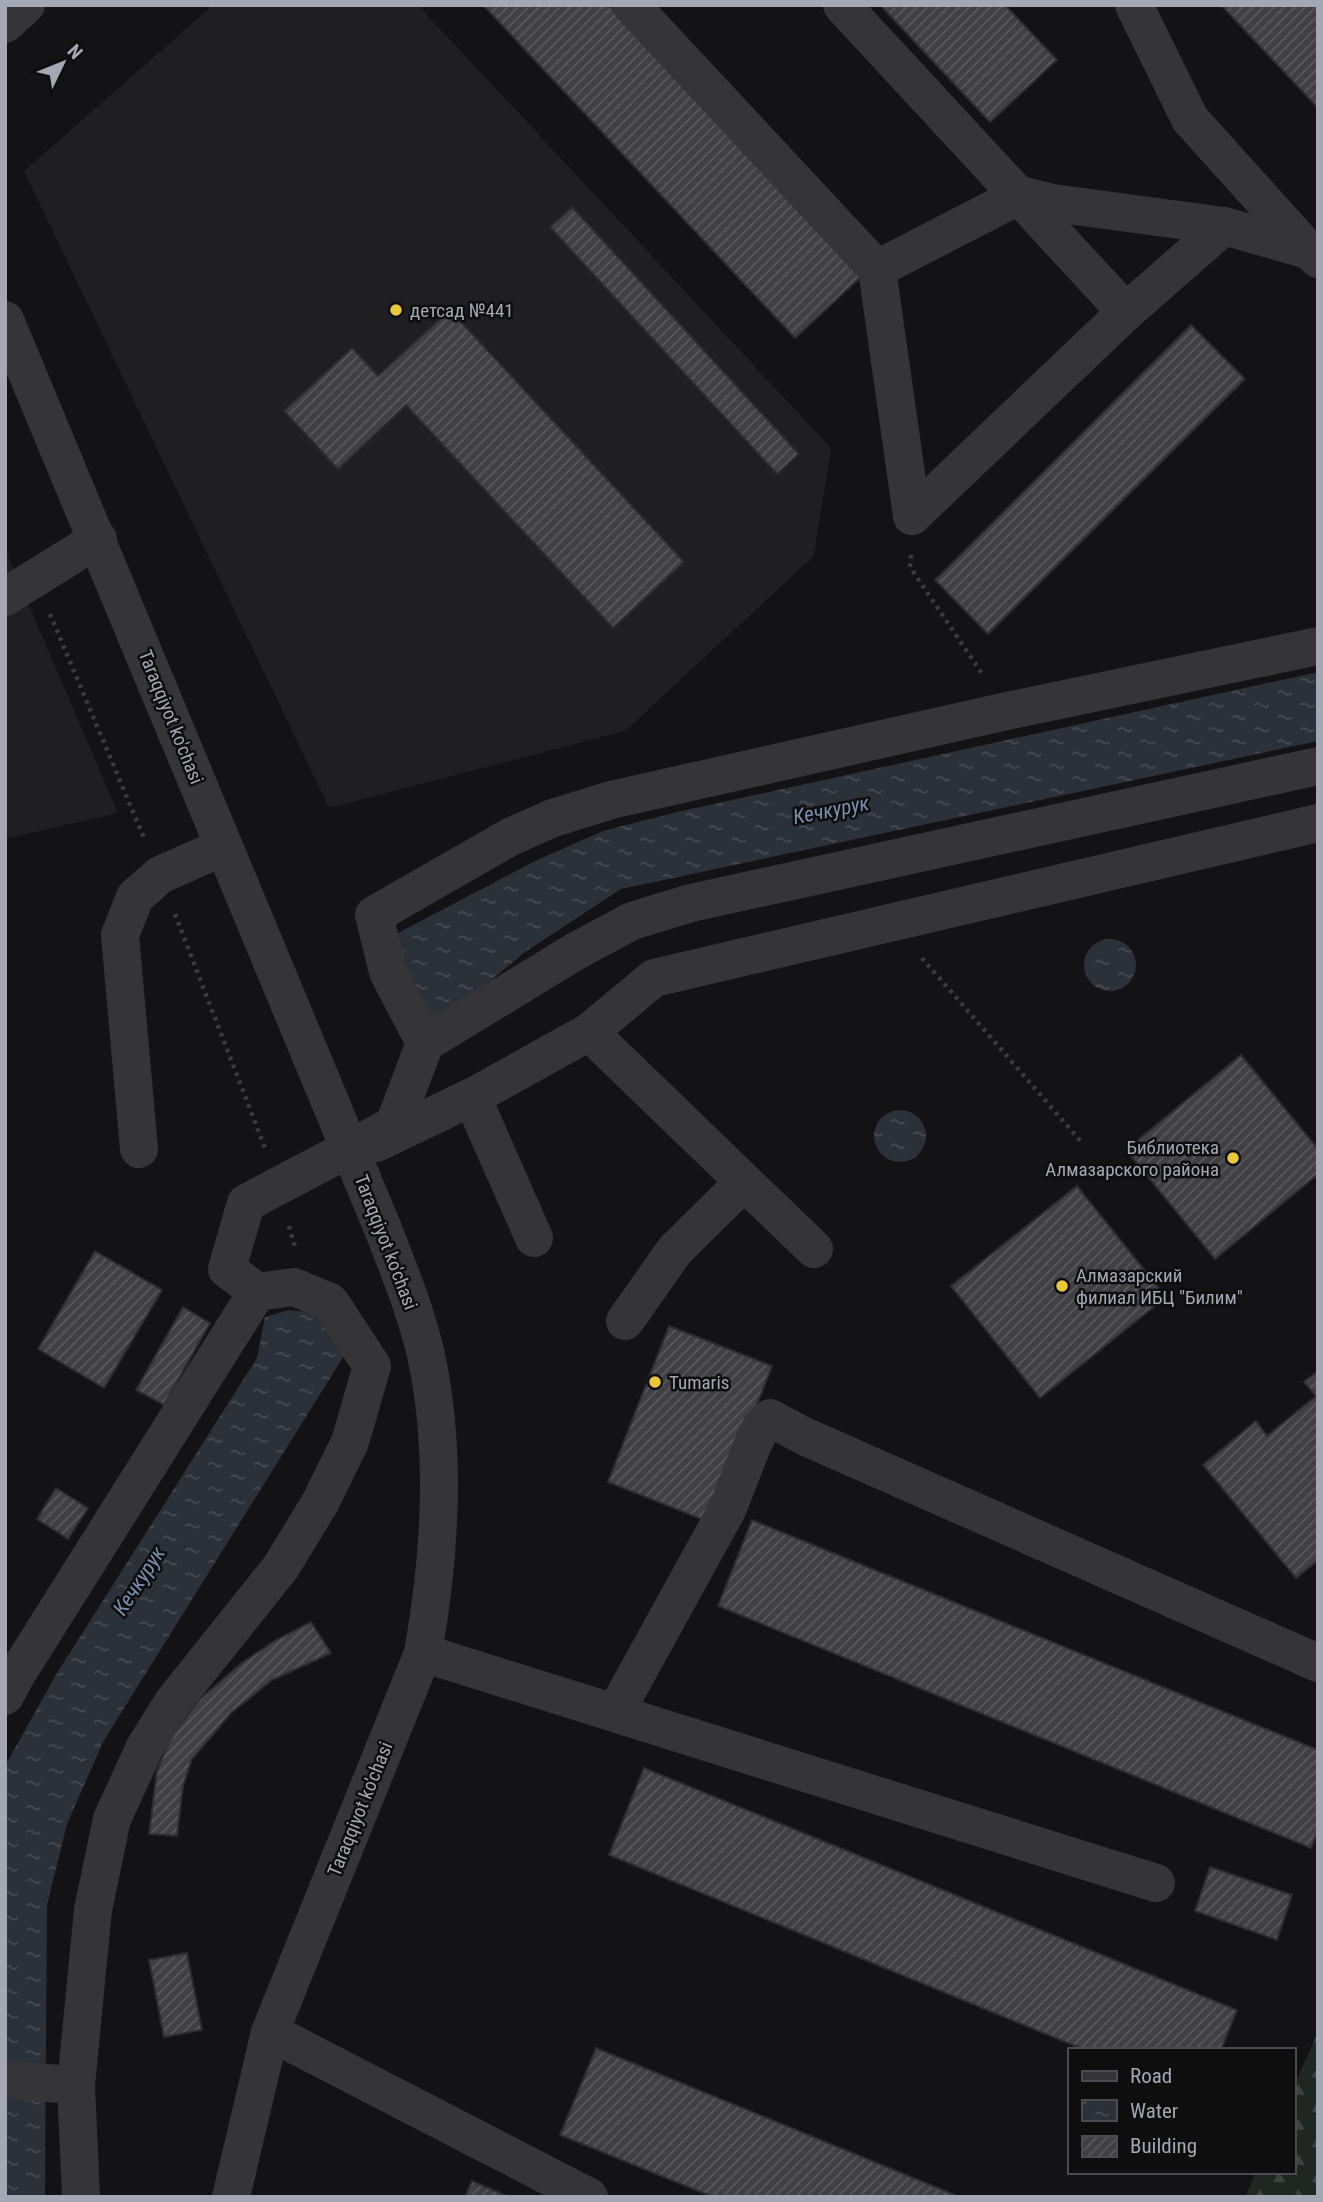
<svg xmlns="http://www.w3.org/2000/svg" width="1323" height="2202" viewBox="0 0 1323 2202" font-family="'Roboto Condensed',sans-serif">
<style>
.built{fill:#1f1f21}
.forest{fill:url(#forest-firs)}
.water{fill:url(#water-ripples)}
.building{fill:url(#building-hatch);stroke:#2d2d30;stroke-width:2}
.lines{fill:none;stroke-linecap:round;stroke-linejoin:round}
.path{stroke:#3a3b40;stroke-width:4.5;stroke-dasharray:3.5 5;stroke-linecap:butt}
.minor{stroke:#343439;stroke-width:38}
.poi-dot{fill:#eac734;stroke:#0e0e0f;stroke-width:2.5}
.labels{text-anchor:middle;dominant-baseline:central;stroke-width:5;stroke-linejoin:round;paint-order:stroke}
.poi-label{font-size:19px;fill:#a4a7b4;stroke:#0e0e0f;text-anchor:start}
.street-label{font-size:19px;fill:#a4a7b4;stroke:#0e0e0f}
.water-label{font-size:21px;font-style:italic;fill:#7c90ae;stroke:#0e0e0f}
</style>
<defs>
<pattern id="forest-firs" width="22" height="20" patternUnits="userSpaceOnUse" patternTransform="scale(1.75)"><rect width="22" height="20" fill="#1f2721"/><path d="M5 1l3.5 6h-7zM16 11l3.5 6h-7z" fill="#3d443f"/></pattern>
<pattern id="water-ripples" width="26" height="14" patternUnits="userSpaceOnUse" patternTransform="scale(1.75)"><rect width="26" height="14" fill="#2b3139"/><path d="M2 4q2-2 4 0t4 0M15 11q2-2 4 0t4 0" fill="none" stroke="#474c53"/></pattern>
<pattern id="building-hatch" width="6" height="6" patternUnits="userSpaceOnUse" patternTransform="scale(1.75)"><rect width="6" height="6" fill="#3f3f44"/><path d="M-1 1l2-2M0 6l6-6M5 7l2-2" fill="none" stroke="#58585d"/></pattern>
</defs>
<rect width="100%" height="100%" fill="#131214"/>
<g class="built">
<path d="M213 5H418L831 448 814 556 625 731 329 808 24 171Z"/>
<path d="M5 550 118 813 5 839Z"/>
</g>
<path class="forest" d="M1318 2032V2197H1245L1256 2172H1293V2088Z"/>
<g class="water">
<path d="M1318 672V741L621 889 525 952 441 1022 418 1017 396 934 537 860 603 831 673 813Z"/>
<circle cx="1110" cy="965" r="26"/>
<circle cx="900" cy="1136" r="26"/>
<path d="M289 1310 314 1313 347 1351 103 1742 67 1824 47 1905 45 2197H5V1766L57 1673 257 1358 265 1317Z"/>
</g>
<g class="building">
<path d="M483 5H609L862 276 795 338Z"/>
<path d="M880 5H1005L1057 60 990 122Z"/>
<path d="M1221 5H1318V108Z"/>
<path d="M572 207 799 454 777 474 550 227Z"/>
<path d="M450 310 684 562 613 628 406 405 338 469 284 411 352 348 378 376Z"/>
<path d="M1191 325 1245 379 988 634 935 580Z"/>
<path d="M1241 1055 1318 1149V1174L1215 1259 1126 1150Z"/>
<path d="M1077 1186 1166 1297 1040 1398 951 1286Z"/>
<path d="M95 1251 162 1290 104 1388 38 1349Z"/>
<path d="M183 1307 210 1323 164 1405 136 1390Z"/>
<path d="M669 1326 772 1366 711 1523 608 1482Z"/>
<path d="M1318 1371V1560L1296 1578 1203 1465 1256 1421 1267 1436 1316 1396 1304 1382Z"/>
<path d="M56 1488 88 1508 68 1539 37 1519Z"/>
<path d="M752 1520 1318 1750V1831L1311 1848 718 1606Z"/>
<path d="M311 1622 331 1653 272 1680 231 1713 192 1759 183 1786 177 1836 149 1834 157 1770 172 1736 200 1699 243 1662 276 1640Z"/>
<path d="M644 1768 1237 2010 1221 2050H1085L609 1855Z"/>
<path d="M1210 1867 1292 1895 1277 1940 1195 1911Z"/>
<path d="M187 1953 202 2030 164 2037 149 1960Z"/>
<path d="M596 2048 960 2197H713L560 2135Z"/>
<path d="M472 2181 509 2197H465Z"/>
</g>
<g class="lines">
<g class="path">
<path d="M911 555 910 567 983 675"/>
<path d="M50 614 144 838"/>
<path d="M175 914 265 1148"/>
<path d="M922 958 1083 1144"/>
<path d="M289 1226 295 1248"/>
</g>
<g class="minor">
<path d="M631 5 877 269 912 516"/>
<path d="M842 5 1126 312 1224 226"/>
<path d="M1134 5 1190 119 1308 250"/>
<path d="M5 24 26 5"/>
<path d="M877 269 1020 195 1053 203 1224 226 1308 250 1318 259"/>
<path d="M5 320 383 1229C399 1270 416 1312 426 1355 447 1452 440 1557 423 1653L270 2032 231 2197"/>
<path d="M912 516 1126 312"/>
<path d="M5 597 98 539"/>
<path d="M589 1032 814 1249"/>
<path d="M425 1043 576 951 632 921 691 903 1318 766"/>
<path d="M472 1097 534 1238"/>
<path d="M376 1143 472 1097 589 1032 654 978 1318 823"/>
<path d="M139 1149 120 935 135 897 160 875 223 847"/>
<path d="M625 1321 675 1250 744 1182"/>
<path d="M423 1653 1156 1883"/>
<path d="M5 1696 15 1677 257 1292 227 1269 246 1203 394 1125 425 1043 388 972 374 915 510 837 553 818 611 800 1007 711 1318 646"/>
<path d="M615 1713 728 1508 750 1451 761 1427 770 1418 806 1437 1318 1663"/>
<path d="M270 2032 589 2197"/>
<path d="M5 2080 76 2085"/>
<path d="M81 2197 76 2085 93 1910 112 1819 145 1747 173 1702 281 1567 320 1503 350 1442 372 1366 330 1302 294 1287 257 1292"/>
</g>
</g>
<g class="poi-dot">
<circle cx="396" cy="310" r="7"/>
<circle cx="1233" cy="1158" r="7"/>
<circle cx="1062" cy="1286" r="7"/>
<circle cx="655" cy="1382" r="7"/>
</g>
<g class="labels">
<g class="poi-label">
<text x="410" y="310">детсад №441</text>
<text x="1219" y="1147" text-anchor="end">Библиотека<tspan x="1219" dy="22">Алмазарского района</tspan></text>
<text x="1076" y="1275">Алмазарский<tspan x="1076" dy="22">филиал ИБЦ "Билим"</tspan></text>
<text x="669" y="1382">Tumaris</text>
</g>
<g class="street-label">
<text transform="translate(171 717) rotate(68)">Taraqqiyot ko'chasi</text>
<text transform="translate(386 1242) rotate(69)">Taraqqiyot ko'chasi</text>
<text transform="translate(360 1809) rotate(-68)">Taraqqiyot ko'chasi</text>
</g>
<g class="water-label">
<text transform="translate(831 810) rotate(-11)">Кечкурук</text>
<text transform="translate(139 1581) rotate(-57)">Кечкурук</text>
</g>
</g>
<rect width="1323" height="2202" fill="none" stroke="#a4a7b4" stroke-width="14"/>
<rect x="1068" y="2048" width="228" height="126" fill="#0e0e0f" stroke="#4a4b51" stroke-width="2"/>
<rect x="1082" y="2071" width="35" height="10" fill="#343439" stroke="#4a4b51" stroke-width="2"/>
<text x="1130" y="2083" font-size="21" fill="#a4a7b4">Road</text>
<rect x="1082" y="2100" width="35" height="21" fill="url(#water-ripples)" stroke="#4a4b51" stroke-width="2"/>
<text x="1130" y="2118" font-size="21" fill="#a4a7b4">Water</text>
<rect x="1082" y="2136" width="35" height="21" fill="url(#building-hatch)" stroke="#4a4b51" stroke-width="2"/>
<text x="1130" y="2153" font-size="21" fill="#a4a7b4">Building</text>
<g transform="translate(63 63) rotate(47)" stroke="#0e0e0f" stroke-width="5" paint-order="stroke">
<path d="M0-5L12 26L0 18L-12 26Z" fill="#a4a7b4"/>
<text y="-10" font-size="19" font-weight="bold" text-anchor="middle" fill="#a4a7b4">N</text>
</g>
</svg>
